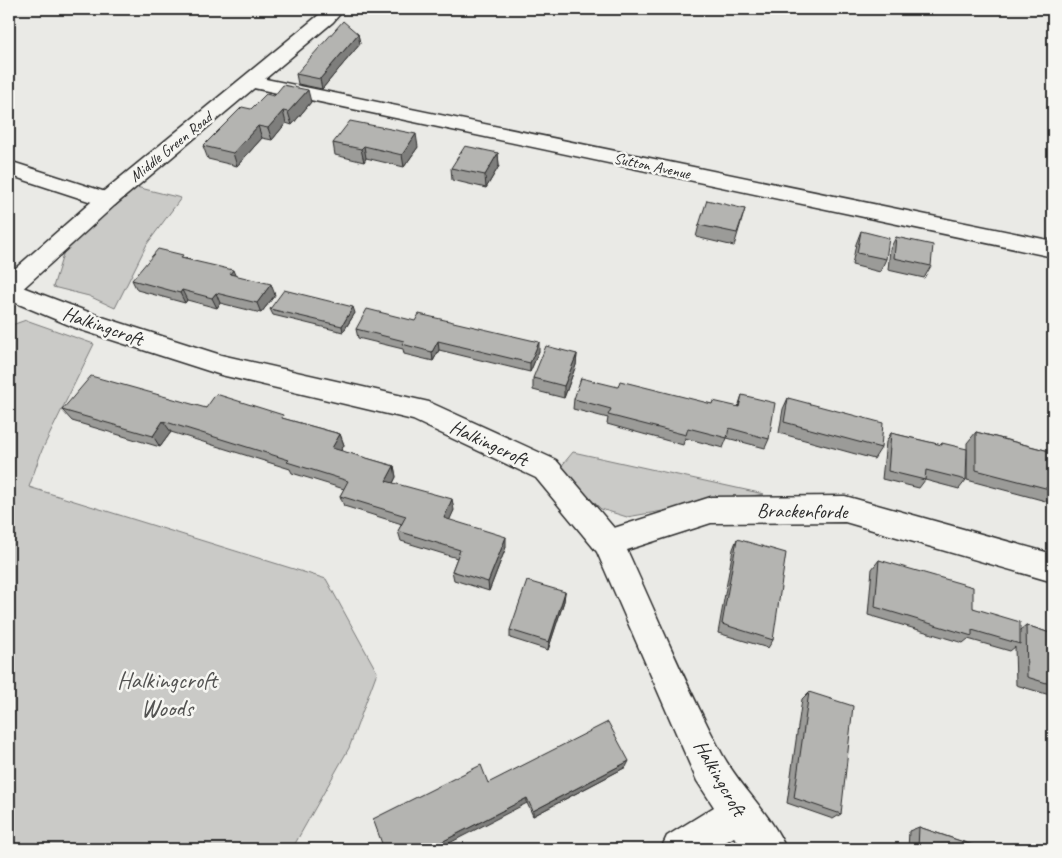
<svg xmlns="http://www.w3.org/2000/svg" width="1062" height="858" viewBox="0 0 1062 858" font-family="Caveat,sans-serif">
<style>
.green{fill:#cacac7;stroke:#7a7a79}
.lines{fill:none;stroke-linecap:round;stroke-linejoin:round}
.minor-casing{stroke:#2b2b2b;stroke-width:3}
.tertiary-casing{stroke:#2b2b2b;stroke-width:3}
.minor{fill:#f6f6f2;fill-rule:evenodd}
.tertiary{fill:#f6f6f2;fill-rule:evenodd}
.wall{fill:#9b9b98;stroke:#2b2b2b}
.shaded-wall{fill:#7e7e7c;stroke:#2b2b2b}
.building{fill:#b4b4b1;stroke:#2b2b2b}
.labels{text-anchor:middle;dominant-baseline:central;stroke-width:5;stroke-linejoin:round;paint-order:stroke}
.far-street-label{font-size:16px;fill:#2b2b2b;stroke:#f6f6f2}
.street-label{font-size:20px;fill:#2b2b2b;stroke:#f6f6f2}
.near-park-label{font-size:24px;fill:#535352;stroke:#f6f6f2}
</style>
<rect width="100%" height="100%" fill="#eaeae6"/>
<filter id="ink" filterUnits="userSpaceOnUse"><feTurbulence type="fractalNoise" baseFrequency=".02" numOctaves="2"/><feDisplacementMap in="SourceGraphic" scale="10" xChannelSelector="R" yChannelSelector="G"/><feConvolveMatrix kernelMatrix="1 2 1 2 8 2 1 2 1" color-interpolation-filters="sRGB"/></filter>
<g filter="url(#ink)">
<g class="green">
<path d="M132 186 181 198 147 244 115 308 89 296 53 287 69 235Z"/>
<path d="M26 320 94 344 42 450 29 487 326 579 377 672 349 748 292 849H9V326Z"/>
<path d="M573 452 764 494 627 517 601 509 559 469Z"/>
</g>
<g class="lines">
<defs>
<g id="minor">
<path d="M251 76 1053 241V257L244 86 241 82 244 78Z"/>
<path d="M9 161 115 195 118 200 115 205 107 207 9 175Z"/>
<path d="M9 282 99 316 221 355 429 402 556 460 614 528 711 497 845 496 1053 554V582L845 522 711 523 627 550C658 618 687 688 722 754 740 787 772 815 786 849H744L734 837 714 849H661L667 836 714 807 697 781 597 552 536 478 413 420 221 375 81 330 9 300Z"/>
</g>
<path id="tertiary" d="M326 9H344L333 22 115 205 18 293 9 296V274L99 195Z"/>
</defs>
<use href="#minor" class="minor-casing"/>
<use href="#tertiary" class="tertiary-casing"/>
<use href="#minor" class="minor"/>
<use href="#tertiary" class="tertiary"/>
</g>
<g class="wall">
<path d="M358 34 360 44 322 89 298 84 296 74Z"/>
<path d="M311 102 292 125 286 123 272 140 262 138 237 166 208 159 203 146 251 109Z"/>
<path d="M333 143 418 147 404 167 366 158 364 162 335 155Z"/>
<path d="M498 153 499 166 486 188 452 180 451 168Z"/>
<path d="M745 209 734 246 696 237 699 225Z"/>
<path d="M861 231 886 259 880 272 852 265 856 244Z"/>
<path d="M896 237 931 266 924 278 888 270 890 249Z"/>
<path d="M185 258 235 276 275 295 261 313 220 303 217 308 187 300 185 303 137 290 132 280Z"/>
<path d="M270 309 355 313 343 332 273 315Z"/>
<path d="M356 329 539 351 530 372 439 350 433 361 404 354 403 349 358 338Z"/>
<path d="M577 354 576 365 564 398 533 390V378Z"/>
<path d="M742 395 769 439 765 448 727 438 723 448 685 438 683 445 607 424 608 418 573 409 574 399 712 404 738 407Z"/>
<path d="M788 398 881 448 874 459 779 433 783 409Z"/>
<path d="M206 408 285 419 340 434 344 445 341 451 394 466 396 477 393 483 454 510 449 520 506 547 489 591 454 580 452 571 457 558 401 541 398 531 402 524 344 506 340 496 344 489 292 473 290 469 171 432 160 447 72 421 62 410Z"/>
<path d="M976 432 1053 452V503L967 480V443Z"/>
<path d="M891 433 941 445 942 443 966 480 959 489 925 480 919 488 882 479 886 442Z"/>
<path d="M737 539 773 640 768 648 718 633 733 549Z"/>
<path d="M879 560 973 608 1020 630 1026 625 1053 634V696L1016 685 1015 647 1010 651 968 639 963 643 868 615 872 569Z"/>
<path d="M565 592 564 601 548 650 510 638V630Z"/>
<path d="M809 692 841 814 833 819 787 803 802 699Z"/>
<path d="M626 767 533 816 527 803 488 783Z"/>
<path d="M919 827 984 849H908L909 831Z"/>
</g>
<g class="shaded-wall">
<path d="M358 34 360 44 322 89 320 79Z"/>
<path d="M308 90 311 102 292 125 288 112Z"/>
<path d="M283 111 286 123 272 140 268 128Z"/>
<path d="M258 126 262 138 237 166 233 153Z"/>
<path d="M416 134 418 147 404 167 402 155Z"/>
<path d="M364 146 366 158 364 162 361 149Z"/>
<path d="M498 153 499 166 486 188 485 175Z"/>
<path d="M233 270 237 280 230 274Z"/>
<path d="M271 284 275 295 261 313 257 303Z"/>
<path d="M182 290 187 300 185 303 180 293Z"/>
<path d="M216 293 220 303 217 308 212 298Z"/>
<path d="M353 307 355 313 343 332 342 326Z"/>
<path d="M438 341 439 350 433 361 432 352Z"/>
<path d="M539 342V351L530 372V363Z"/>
<path d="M577 354 576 365 564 398V386Z"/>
<path d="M163 421 171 432 160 447 153 436Z"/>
<path d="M340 434 344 445 336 459 332 448Z"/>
<path d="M394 466 396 477 389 491 386 481Z"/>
<path d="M452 499 454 510 446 528 444 518Z"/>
<path d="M506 537V547L489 591 488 582Z"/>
<path d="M565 592 564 601 548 650 549 642Z"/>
<path d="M629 761 626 767 533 816V811Z"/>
<path d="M527 798V803L438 849H428Z"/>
</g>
<g class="building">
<path d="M343 21 358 34 320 79 296 74Z"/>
<path d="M283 85 308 90 288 112 283 111 268 128 258 126 233 153 203 146 242 107 251 109 266 94 274 96Z"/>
<path d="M350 121 416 134 402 155 364 146 361 149 333 143Z"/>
<path d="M465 146 498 153 485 175 451 168Z"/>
<path d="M707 200 745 209 737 233 699 225Z"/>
<path d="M861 231 889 238 886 259 857 253Z"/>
<path d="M896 237 933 245 931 266 894 258Z"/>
<path d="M158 249 183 255 181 258 233 270 230 274 271 284 257 303 216 293 212 298 182 290 180 293 132 280Z"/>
<path d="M284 290 353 307 342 326 270 309Z"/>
<path d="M367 309 415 321 419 314 539 342 530 363 438 341 432 352 402 344 404 341 356 329Z"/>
<path d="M546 346 577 354 564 386 533 378Z"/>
<path d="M91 376 206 408 216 394 283 415 282 418 340 434 332 448 394 466 386 481 452 499 444 518 506 537 488 582 452 571 460 550 398 531 406 516 340 496 348 481 287 462 289 460 163 421 153 436 62 410Z"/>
<path d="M581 378 618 387 620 381 712 404 713 401 739 407 742 395 775 403 769 439 729 428 727 438 688 428 686 435 608 415 611 409 574 399Z"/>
<path d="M788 398 883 423 881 448 784 422Z"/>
<path d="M976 432 1053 452V490L976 470Z"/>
<path d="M891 433 942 445V443L967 449 966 480 926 470 925 480 888 471Z"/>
<path d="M737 539 786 553 773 640 722 624Z"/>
<path d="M879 560 973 587V608L1020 622V644L972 630V636L875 607Z"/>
<path d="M527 581 565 592 549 642 510 630Z"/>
<path d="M1026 625 1053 634V685L1027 677Z"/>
<path d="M809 692 853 706 841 814 794 798Z"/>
<path d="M608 722 629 761 533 811 527 798 428 849H384L373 819 481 765 488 783Z"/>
<path d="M919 827 984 849H918Z"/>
</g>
</g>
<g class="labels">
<g class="far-street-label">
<text transform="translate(171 147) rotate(-39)">Middle Green Road</text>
<text transform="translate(652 166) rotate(12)">Sutton Avenue</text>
</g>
<g class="street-label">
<text transform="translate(103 326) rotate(19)">Halkingcroft</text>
<text transform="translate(489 443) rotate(25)">Halkingcroft</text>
<text transform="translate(802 511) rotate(1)">Brackenforde</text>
<text transform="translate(720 778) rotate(60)">Halkingcroft</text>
</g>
<g class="near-park-label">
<text x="167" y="680">Halkingcroft<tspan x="167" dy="28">Woods</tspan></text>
</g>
</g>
<rect width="1062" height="858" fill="none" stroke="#f6f6f2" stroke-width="30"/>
<rect x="15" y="15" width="1032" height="828" fill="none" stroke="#2b2b2b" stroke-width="2" filter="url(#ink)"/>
</svg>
